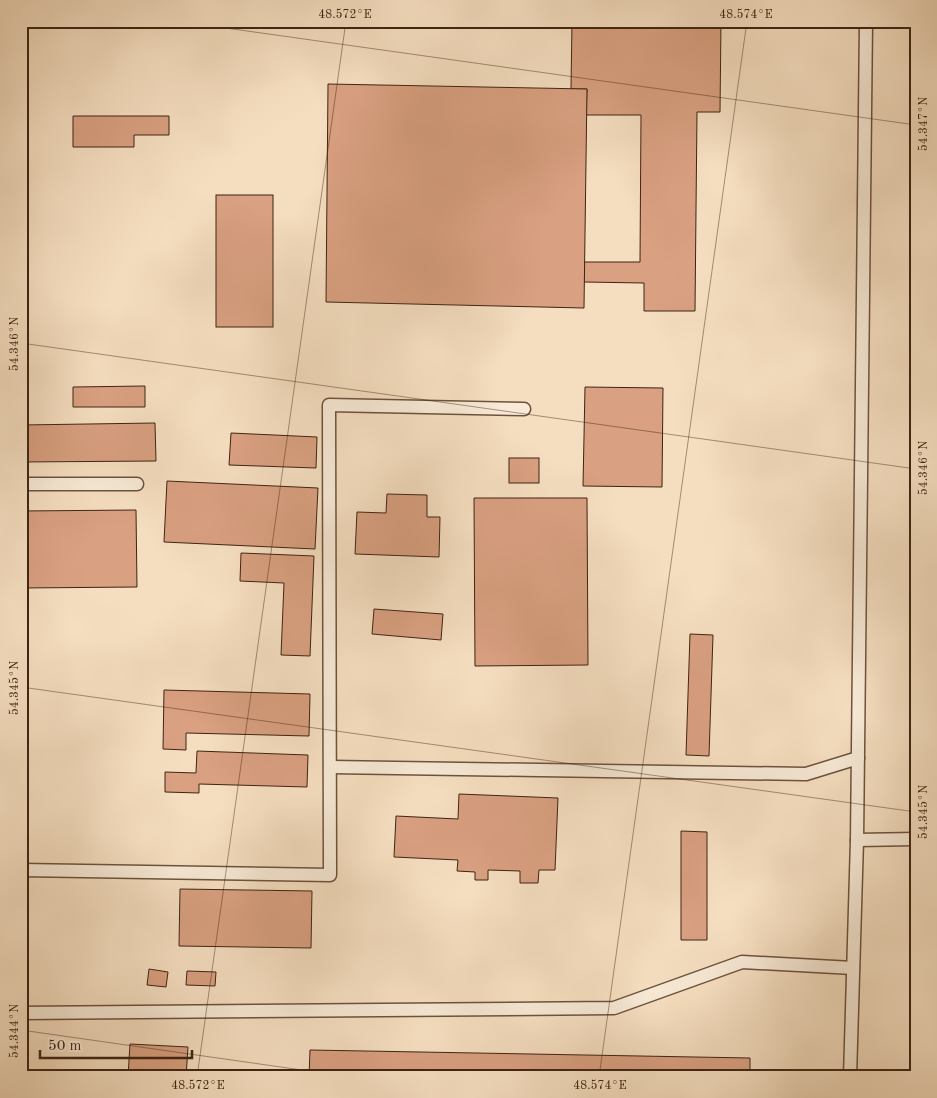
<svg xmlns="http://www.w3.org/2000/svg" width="937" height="1098" viewBox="0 0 937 1098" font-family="'Old Standard TT',serif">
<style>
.building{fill:#d9a081;stroke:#3f2412}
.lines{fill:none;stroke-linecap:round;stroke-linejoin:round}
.service-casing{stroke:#6c523e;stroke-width:15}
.service{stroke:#f8ead6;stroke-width:12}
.ticks{fill:none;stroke:#3f2412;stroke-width:1;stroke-opacity:0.45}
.neatline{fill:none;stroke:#3f2412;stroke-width:2}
.ticks-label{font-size:12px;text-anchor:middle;fill:#3f2412}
</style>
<rect width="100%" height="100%" fill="#f5dec0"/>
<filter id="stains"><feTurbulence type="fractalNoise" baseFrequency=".004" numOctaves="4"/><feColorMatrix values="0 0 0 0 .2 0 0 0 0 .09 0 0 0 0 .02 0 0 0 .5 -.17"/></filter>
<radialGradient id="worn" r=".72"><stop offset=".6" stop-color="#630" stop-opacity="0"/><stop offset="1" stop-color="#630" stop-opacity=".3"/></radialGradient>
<g class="building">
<path d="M572 21H721L720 112H697L695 311H644V283L584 282V262H640L641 115H586L587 89H571Z"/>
<path d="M328 84 587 89 584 308 326 302Z"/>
<path d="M73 116H169V135H134V147H73Z"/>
<rect x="216" y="195" width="57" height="132"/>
<path d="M145 386V407H73V387Z"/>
<path d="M585 387 663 388 662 487 583 486Z"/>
<path d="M155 423 156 461 21 462V425Z"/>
<path d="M231 433 317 437 316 468 229 465Z"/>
<rect x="509" y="458" width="30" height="25"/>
<path d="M167 481 318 488 315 549 164 542Z"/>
<path d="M387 494 427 495V517H440L439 557 355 554 357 512 386 513Z"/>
<path d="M474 498H587L588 665 475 666Z"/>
<path d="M136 510 137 587 21 588V511Z"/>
<path d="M241 553 314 556 310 656 281 655 284 583 240 581Z"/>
<path d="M374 609 443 614 441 640 372 634Z"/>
<path d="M690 634 713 635 709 756 686 755Z"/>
<path d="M164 690 310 694 309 736 186 733V750L163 749Z"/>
<path d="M197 751 308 755 307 787 199 784V793L165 792V772L196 773Z"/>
<path d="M459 794 558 798 555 870H539L538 883H520V871L488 870V880H475V872L457 871 458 860 394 857 396 816 458 819Z"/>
<path d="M681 831 707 832V940H681Z"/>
<path d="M180 889 312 891 311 948 179 946Z"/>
<path d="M149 969 168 972 166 987 147 985Z"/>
<path d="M187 971 216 972 215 986 186 985Z"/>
<path d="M130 1044 188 1047 186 1077H128Z"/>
<path d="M310 1050 750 1058V1077H309Z"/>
</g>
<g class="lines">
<defs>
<g id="service">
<path d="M21 484H137"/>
<path d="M331 767 806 774 858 758"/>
<path d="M857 840 916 839"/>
<path d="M21 870 330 875 329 405 524 409"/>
<path d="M21 1013 614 1008 742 962 853 968"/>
<path d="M850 1077 857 840 866 21"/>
</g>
</defs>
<use href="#service" class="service-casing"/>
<use href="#service" class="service"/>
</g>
<path class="ticks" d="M176 21 916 125M21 343 916 469M21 687 916 812M21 1030 351 1077M197 1077 346 21M599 1077 747 21"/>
<rect width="937" height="1098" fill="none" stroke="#f5dec0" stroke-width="55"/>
<path d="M40 1050v8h152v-8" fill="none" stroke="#3f2412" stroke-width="2.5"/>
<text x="48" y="1050" font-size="15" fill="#3f2412" stroke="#f8ead6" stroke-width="4" paint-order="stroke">50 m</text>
<rect x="28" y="28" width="882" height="1042" class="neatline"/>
<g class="ticks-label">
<text x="345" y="18">48.572°E</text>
<text x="746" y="18">48.574°E</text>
<text transform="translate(923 124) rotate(-90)" y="4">54.347°N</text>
<text transform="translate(14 344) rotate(-90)" y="4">54.346°N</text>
<text transform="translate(923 468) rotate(-90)" y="4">54.346°N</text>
<text transform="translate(14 688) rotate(-90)" y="4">54.345°N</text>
<text transform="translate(923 812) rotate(-90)" y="4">54.345°N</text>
<text transform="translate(14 1031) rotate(-90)" y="4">54.344°N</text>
<text x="198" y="1089">48.572°E</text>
<text x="600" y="1089">48.574°E</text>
</g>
<rect width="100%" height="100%" filter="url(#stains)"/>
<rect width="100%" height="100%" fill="url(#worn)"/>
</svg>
